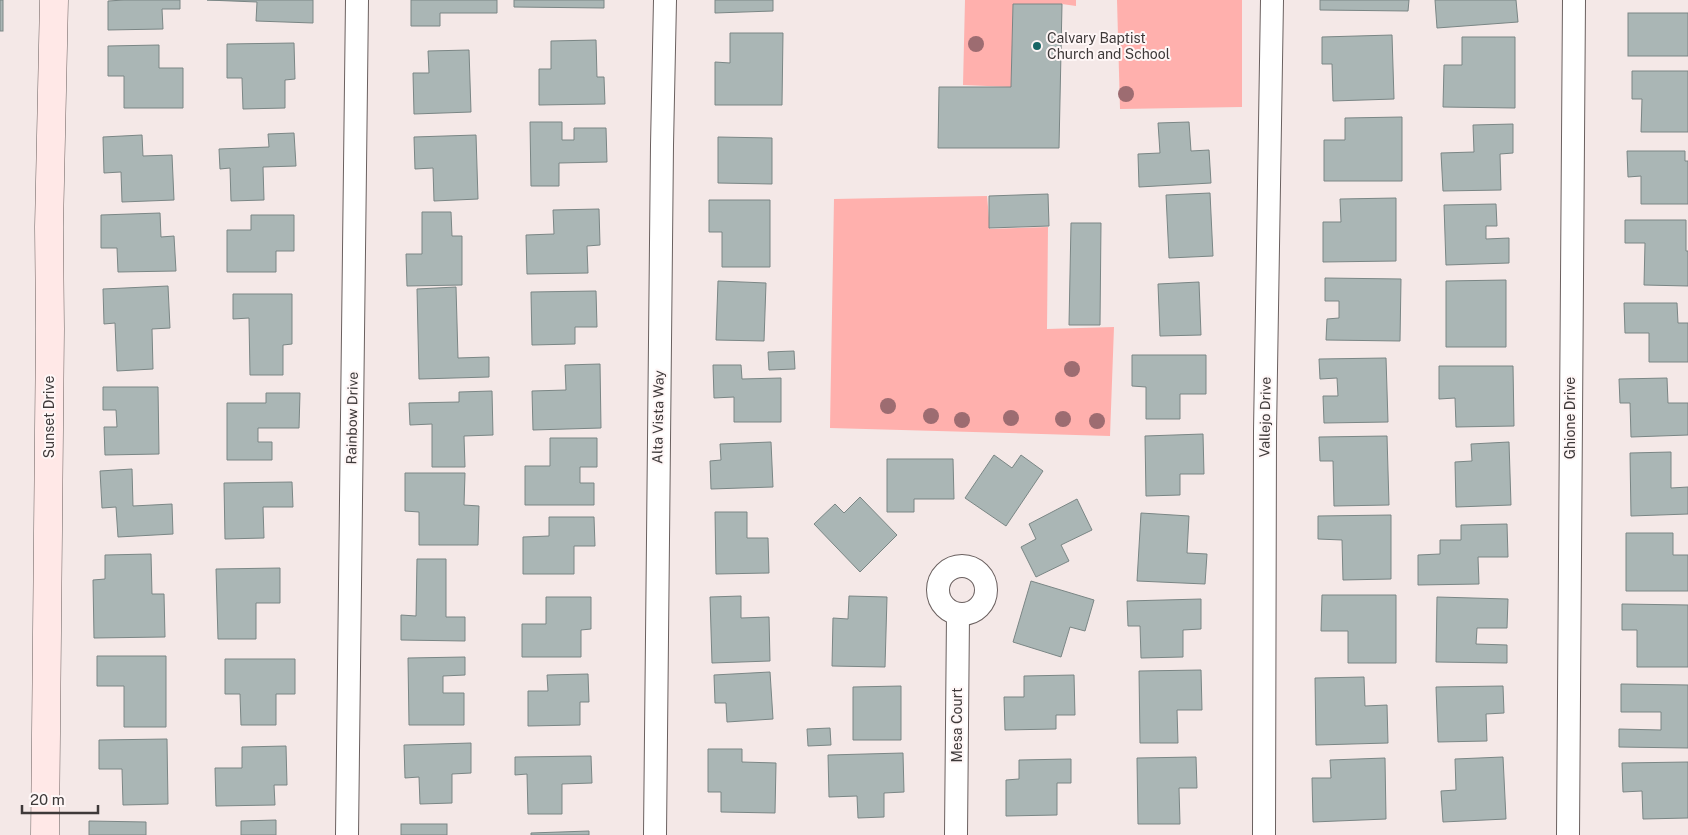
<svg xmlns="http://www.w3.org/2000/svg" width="1688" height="835" viewBox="0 0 1688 835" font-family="'Public Sans',sans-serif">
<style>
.green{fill:#ffb0ad}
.building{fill:#aab6b5;stroke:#7a8685}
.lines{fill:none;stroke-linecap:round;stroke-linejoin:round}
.street-casing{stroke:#6a605f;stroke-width:24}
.secondary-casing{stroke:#6a605f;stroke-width:29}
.street{stroke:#fff;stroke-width:22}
.secondary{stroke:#ffe8e7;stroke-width:28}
.tree{fill:#9d6c71}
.poi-dot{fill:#186665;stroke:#fef6f6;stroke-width:2}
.labels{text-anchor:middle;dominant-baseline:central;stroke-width:4;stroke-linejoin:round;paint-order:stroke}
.poi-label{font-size:14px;fill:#3e3939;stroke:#fef6f6;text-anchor:start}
.street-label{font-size:14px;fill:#3e3939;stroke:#fef6f6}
</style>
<rect width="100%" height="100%" fill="#f4e8e7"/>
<g class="green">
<path d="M965 0H1076V6L1062 4H1013L1011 87 963 85Z"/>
<path d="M1117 0H1242V107L1120 109Z"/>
<path d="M987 196 990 229 1048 227 1047 329 1114 327 1110 436 830 428 834 199Z"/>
</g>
<g class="building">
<rect x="0" y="0" width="3" height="31"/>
<path d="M124 0H180V9H162L163 29 108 30V1Z"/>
<path d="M207 0H313V23L256 21 257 2Z"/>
<path d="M411 0H497V13H440V26H411Z"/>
<path d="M514 0H604V8L514 7Z"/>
<path d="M715 0H773V11L715 13Z"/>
<path d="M1320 0H1409L1408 11 1320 10Z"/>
<path d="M1435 0H1516L1518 22 1437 28Z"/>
<path d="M1013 4H1062L1059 148H938L939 87H1011Z"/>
<rect x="1628" y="13" width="60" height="43"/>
<path d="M730 33H783L782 105H715V62L730 63Z"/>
<path d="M1392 35 1394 99 1333 101 1332 64H1322V37Z"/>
<path d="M1462 37H1515V108L1443 107 1444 65H1462Z"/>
<path d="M596 40 597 77H604L605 104 539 105V69H551V41Z"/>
<path d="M294 43 295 79 285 80V108L243 109 242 78H227V44Z"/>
<path d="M159 45V68H183V108H124V76H108V46Z"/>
<path d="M469 50 471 112 414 114 413 73H429L428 51Z"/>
<path d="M1632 71H1688V132H1641L1642 99H1632Z"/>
<path d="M1402 117V181H1324V140H1345V118Z"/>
<path d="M530 122H562V140H574V128H606L607 162 559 163V186H531Z"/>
<path d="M1189 122 1191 151 1209 150 1211 183 1139 187 1138 154 1160 153 1158 123Z"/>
<path d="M1513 124V153L1500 154 1501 190 1443 191 1441 153 1474 152 1473 125Z"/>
<path d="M294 133 296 166 263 167 264 200 231 201 230 168 220 169 219 149 269 147 268 134Z"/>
<path d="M142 135 143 156 172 155 174 200 122 202 121 172 104 173 103 137Z"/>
<path d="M476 135 478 199 434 201 433 168 415 169 414 137Z"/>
<path d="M718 137 772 138V184L718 183Z"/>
<path d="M1627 151H1685V161H1688V204H1641V176L1628 177Z"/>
<path d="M1210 193 1213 256 1169 258 1166 195Z"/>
<path d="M1048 194 1049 226 989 228V196Z"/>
<path d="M1396 198V261L1323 262V222H1341L1340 199Z"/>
<path d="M709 200H770V267H722V232H709Z"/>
<path d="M1496 204 1497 226H1486V239L1509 238V263L1446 265 1444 205Z"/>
<path d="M599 209 600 245 587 246 588 273 527 274 526 235 554 234 553 210Z"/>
<path d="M422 212H451L452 236H462V285L407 286 406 254H422Z"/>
<path d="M160 213 161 237 174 236 176 271 118 272 117 248H101V215Z"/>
<path d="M251 215H294V251H276V272H227V230H251Z"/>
<path d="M1625 220H1686V251H1688V286L1644 285 1645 243H1625Z"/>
<path d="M1071 223H1101L1100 325H1069Z"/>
<path d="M1325 278 1401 279 1400 341 1326 340 1327 319 1339 318V301H1325Z"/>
<path d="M1506 280V347H1446V281Z"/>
<path d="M718 281 766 283 764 341 716 340Z"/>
<path d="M1199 282 1201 335 1160 336 1158 284Z"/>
<path d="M168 286 170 328 152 329 153 369 117 371 115 323 104 324 103 289Z"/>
<path d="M456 287 458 358 489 357V377L419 379 417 289Z"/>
<path d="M596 291 597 327H575V344L532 345 531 292Z"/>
<path d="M233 294H292V344L283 345V375H250L249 318 233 319Z"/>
<path d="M1624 303H1677L1678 323H1688V362H1649V333H1625Z"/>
<path d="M794 351 795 369 769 370 768 352Z"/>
<path d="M1132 355H1206V394H1180V419H1146V387L1132 386Z"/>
<path d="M1386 358 1388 422 1324 423 1323 396H1338L1337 378 1320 379 1319 359Z"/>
<path d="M600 364 601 428 533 430 532 391 566 390 565 365Z"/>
<path d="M713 365H741L742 379 781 378V422H734V397L714 398Z"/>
<path d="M1439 366H1513L1514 426 1456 427 1455 398 1439 399Z"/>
<path d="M1667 378 1668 403H1688V435L1631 437 1630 403H1620L1619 379Z"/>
<path d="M103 387H158L159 454 105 455 104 427H117L116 410H103Z"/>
<path d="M492 391 493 435 464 436 465 467H432V424L410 425 409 403 459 402V392Z"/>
<path d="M266 393H300L299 428H258V442H272V460H227V403H266Z"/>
<path d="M1203 434 1204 474H1180V495L1146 496 1145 436Z"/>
<path d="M1387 436 1389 505 1334 506 1333 461H1320L1319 437Z"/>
<path d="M550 438H597V467H580V483H594V505H525V466H550Z"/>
<path d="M771 442 773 487 711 489 710 461 721 460 720 444Z"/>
<path d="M1509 442 1511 505 1456 507 1455 462 1472 461 1471 444Z"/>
<path d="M1671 452V488L1688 487V514L1631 516 1630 453Z"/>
<path d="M994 455 1012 468 1021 455 1043 471 1006 526 965 498Z"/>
<path d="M887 459H953L954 499H914V512H887Z"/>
<path d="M132 469 133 506 172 504 173 534 118 537 116 507 102 508 100 471Z"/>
<path d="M405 473H465L464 505 479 506 478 545H419V512L405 511Z"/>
<path d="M292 482 293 507H263L264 538 225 539 224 483Z"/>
<path d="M860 497 897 535 860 572 814 524 835 504 844 513Z"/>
<path d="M1077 499 1092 530 1061 545 1069 561 1036 577 1021 547 1036 539 1029 524Z"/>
<path d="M715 512H747V538H768L769 573 716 574Z"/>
<path d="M1141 513 1189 516 1187 553 1207 554 1205 584 1137 581Z"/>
<path d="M1391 515V579L1343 580 1342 540 1318 539V516Z"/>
<path d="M549 517H594L595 546H574V574H523V537L549 536Z"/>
<path d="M1507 524 1508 557H1478L1479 584 1418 585V555L1440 554V540H1461V525Z"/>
<path d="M1626 533H1673V555H1688V591H1626Z"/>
<path d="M151 554 152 594H164L165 637 94 638 93 580 105 579V555Z"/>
<path d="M417 559H446V617H465V641L401 640V615L416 616Z"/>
<path d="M280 568V603H256V639H218L216 569Z"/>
<path d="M1031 581 1094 600 1085 631 1070 627 1061 657 1013 642Z"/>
<path d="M1322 595H1396V663H1348V631H1321Z"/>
<path d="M741 596V618L769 617 770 661 712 663 710 597Z"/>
<path d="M849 596 887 597 885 667 832 666 833 618 848 619Z"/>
<path d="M546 597H591V629L581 630V657H522V624H546Z"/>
<path d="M1437 597 1508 599 1507 628H1477L1476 644 1507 645V663L1436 662Z"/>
<path d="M1201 599V629L1183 630V657L1141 658 1140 626H1128L1127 601Z"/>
<path d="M1622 604 1688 605V667H1637V630H1622Z"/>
<path d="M97 656H166V727H124V686H97Z"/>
<path d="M465 657V675L443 676V693H464V725H409L408 658Z"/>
<path d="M225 659H295V694H276V725H241L240 694H225Z"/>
<path d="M1201 670 1202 710H1177L1178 743H1140L1139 671Z"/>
<path d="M770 672 773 719 727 722 726 703H715L714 675Z"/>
<path d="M588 674 589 702H580V725L528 726V691H548L547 675Z"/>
<path d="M1074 675 1075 715H1056V729L1005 730 1004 697H1024V676Z"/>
<path d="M1364 677 1365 706 1387 705 1388 743 1316 745 1315 678Z"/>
<path d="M1621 684 1688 685V748L1619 747V729L1661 730V712H1621Z"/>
<path d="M901 686V740H853V687Z"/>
<path d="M1503 686 1504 713 1486 714 1487 741 1438 742 1436 687Z"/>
<path d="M830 728 831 745 808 746 807 729Z"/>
<path d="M167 739 168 804 123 805 122 769H99V740Z"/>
<path d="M471 743V773L452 774V803L420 804 419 777 405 778 404 745Z"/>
<path d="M286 746 287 785H274L275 805 216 806 215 768H242V747Z"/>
<path d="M708 749H742V762L776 763 775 813 721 812V792H708Z"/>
<path d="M903 753 904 792 884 793V817L858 818 857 796 829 797 828 755Z"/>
<path d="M591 756 592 783 562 784V814H528L527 774 515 775V757Z"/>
<path d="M1196 757 1197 788H1179L1180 824H1138L1137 758Z"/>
<path d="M1503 757 1506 819 1443 822 1441 791 1456 790 1455 759Z"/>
<path d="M1385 758 1386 819 1313 822 1312 778H1331L1330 760Z"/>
<path d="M1071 759V783H1057V815L1006 816V780L1019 779V760Z"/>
<path d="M1688 762V818L1643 819 1642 791 1623 792 1622 763Z"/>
<path d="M276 820V835H241V821Z"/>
<path d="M89 821 146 822V835H89Z"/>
<rect x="401" y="824" width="46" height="11"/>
<path d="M589 831V835H531V833Z"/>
</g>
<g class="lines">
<defs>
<g id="street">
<circle cx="962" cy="590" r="24"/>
<path d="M347 835 357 0"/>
<path d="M655 835 662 145 665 0"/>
<path d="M956 835 958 614"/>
<path d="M1264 835 1265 431 1272 0"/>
<path d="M1568 835 1574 0"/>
</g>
<path id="secondary" d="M45 835 50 329 49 227 54 0"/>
</defs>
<use href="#street" class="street-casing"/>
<use href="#secondary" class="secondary-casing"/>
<use href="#street" class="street"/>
<use href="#secondary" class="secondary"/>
</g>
<g class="tree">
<circle cx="976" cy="44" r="8"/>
<circle cx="1126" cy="94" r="8"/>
<circle cx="1072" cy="369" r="8"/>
<circle cx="888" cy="406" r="8"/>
<circle cx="931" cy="416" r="8"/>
<circle cx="1011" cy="418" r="8"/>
<circle cx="1063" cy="419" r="8"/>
<circle cx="962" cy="420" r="8"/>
<circle cx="1097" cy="421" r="8"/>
</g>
<circle class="poi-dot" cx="1037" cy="46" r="5"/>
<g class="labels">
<g class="poi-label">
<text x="1047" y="38">Calvary Baptist<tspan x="1047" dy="16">Church and School</tspan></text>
</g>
<g class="street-label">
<text transform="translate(49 417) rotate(-90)">Sunset Drive</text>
<text transform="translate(658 417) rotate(-89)">Alta Vista Way</text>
<text transform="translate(1265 417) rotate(-89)">Vallejo Drive</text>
<text transform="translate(352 418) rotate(-89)">Rainbow Drive</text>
<text transform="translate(1570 418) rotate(-90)">Ghione Drive</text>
<text transform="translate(957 725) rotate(-90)">Mesa Court</text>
</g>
</g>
<path d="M22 805v8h76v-8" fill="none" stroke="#3e3939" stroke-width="2.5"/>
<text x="30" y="805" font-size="15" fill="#3e3939" stroke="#fef6f6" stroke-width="4" paint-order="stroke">20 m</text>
</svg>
